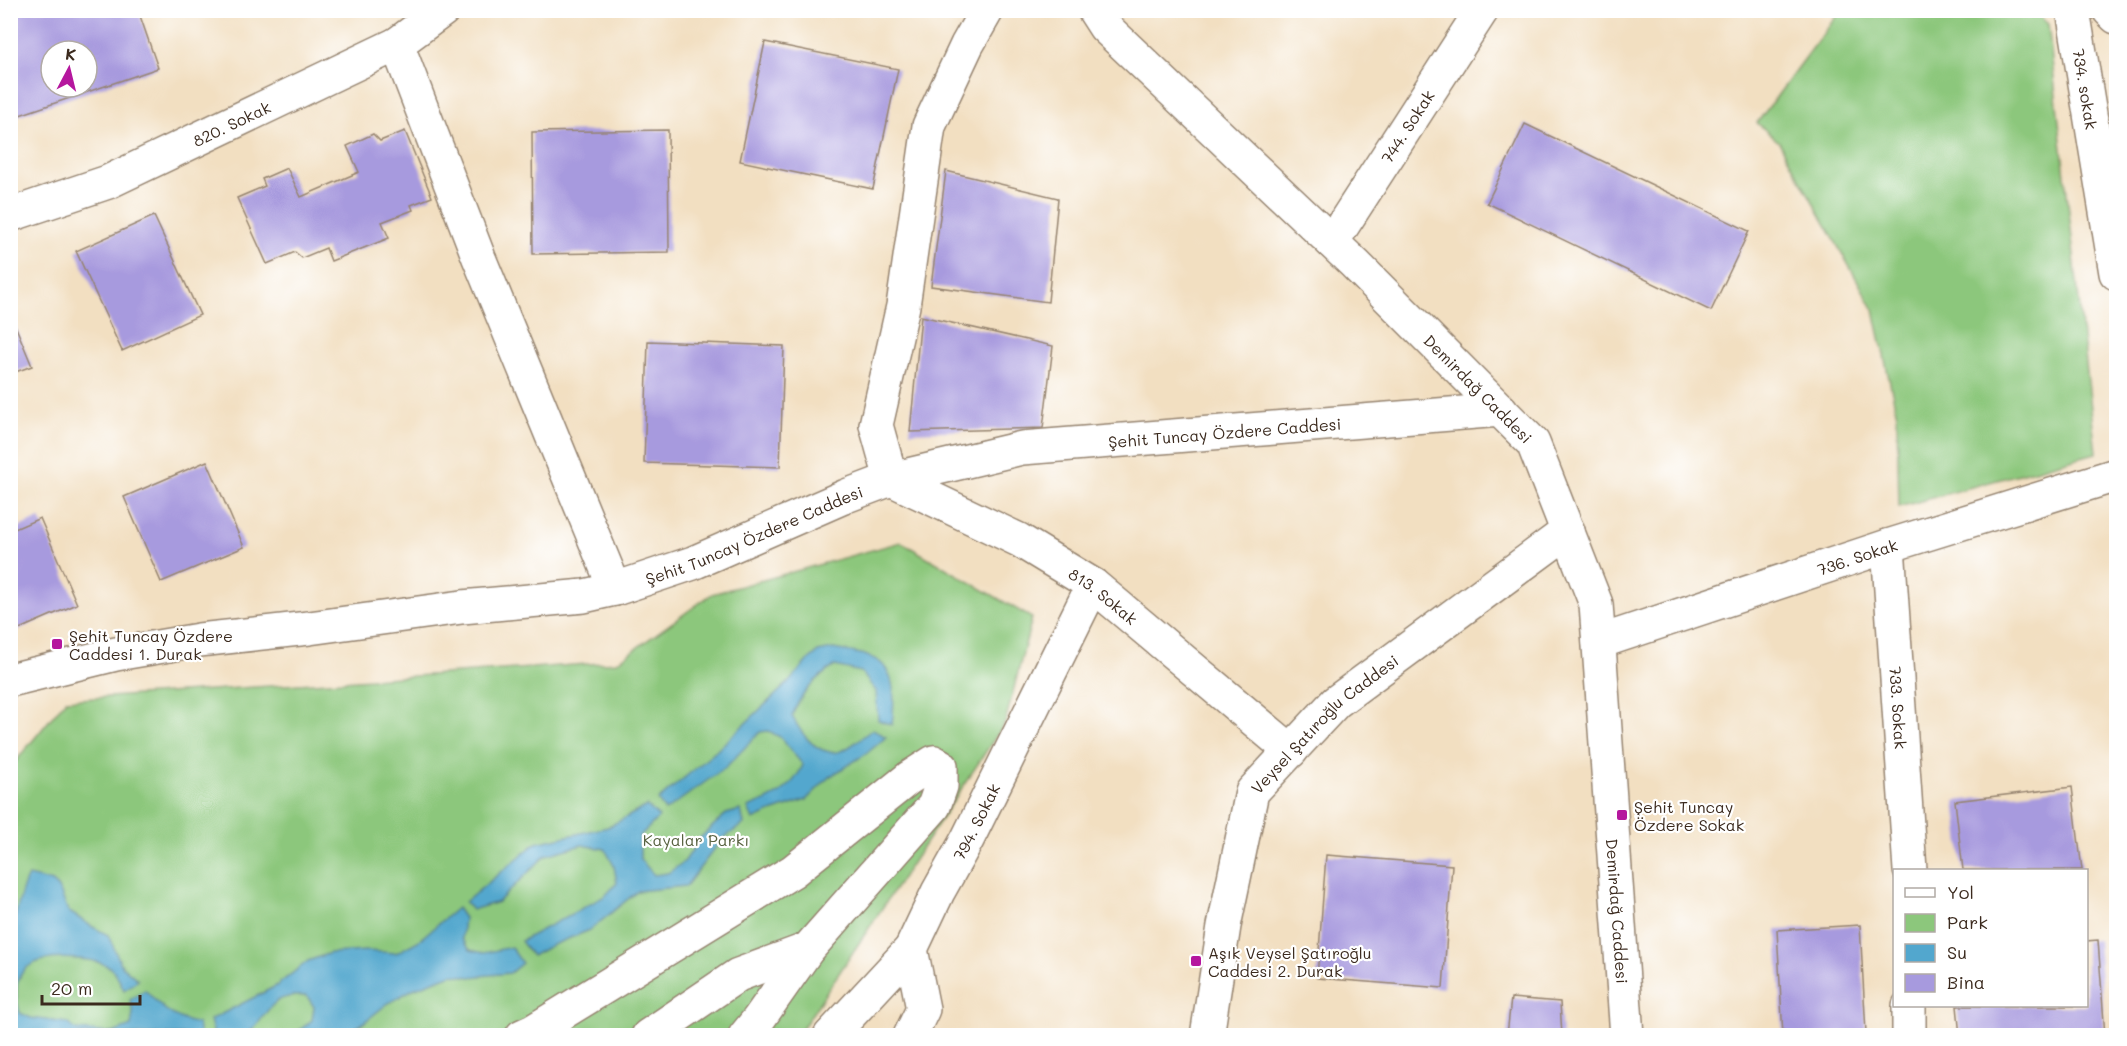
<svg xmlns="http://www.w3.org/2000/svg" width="2127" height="1046" viewBox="0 0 2127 1046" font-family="Mali,sans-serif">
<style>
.green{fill:#8cc77c;stroke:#64784d;stroke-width:1.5}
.water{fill:#52a7ce;stroke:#466876;stroke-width:1.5}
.building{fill:#a79ade;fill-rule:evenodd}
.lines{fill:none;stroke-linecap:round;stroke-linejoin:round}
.minor-casing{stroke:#968470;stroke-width:36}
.minor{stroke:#fff;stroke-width:33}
.poi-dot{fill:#b5179e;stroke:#fff;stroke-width:2}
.labels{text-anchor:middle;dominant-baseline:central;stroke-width:4.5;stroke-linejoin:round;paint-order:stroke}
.street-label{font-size:16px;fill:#3b2a1e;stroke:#fff}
.poi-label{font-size:16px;fill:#3b2a1e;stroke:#fff;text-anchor:start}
.park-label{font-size:16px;fill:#57613f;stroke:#fff}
</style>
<rect width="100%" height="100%" fill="#fff"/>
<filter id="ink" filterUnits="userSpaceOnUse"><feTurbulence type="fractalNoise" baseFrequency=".0167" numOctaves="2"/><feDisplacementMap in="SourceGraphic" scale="12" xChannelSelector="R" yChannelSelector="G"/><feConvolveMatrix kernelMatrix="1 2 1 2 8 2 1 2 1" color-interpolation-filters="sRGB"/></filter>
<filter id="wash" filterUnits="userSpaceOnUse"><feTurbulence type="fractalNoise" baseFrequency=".008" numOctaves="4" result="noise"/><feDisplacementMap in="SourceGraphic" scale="24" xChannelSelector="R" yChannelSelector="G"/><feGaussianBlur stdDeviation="1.35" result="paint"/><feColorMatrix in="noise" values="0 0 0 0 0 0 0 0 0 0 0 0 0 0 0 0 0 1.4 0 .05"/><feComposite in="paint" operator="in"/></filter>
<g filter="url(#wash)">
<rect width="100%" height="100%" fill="#f2dfc1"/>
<g class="green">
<path d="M1841 10 2034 11 2048 24 2096 453 1899 507 1897 415 1874 310 1779 142 1757 123Z"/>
<path d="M901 542 1032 618 1005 723 798 1035 11 1036V770L16 761 66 700 617 662 712 594Z"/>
</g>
<g class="water">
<path d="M833 649C847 652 872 653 883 665 897 679 894 707 892 725L878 720 876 691 861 672 835 666C815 678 801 693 792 716 801 733 815 754 837 752 849 750 863 736 873 729L886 737 866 754 829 777 806 800 771 812 753 820 748 808C773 798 791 791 803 765L780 737 768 731 760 732 726 767 665 811 658 800 715 752 789 682 807 661 818 652Z"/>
<path d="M647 806 659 817 640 836V859L654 875 668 873 685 861 700 838 726 814 741 810 744 824 722 839 686 886 638 891 590 930 550 946 532 956 521 941 605 896 617 883 614 866 605 849 582 845 546 855 498 902 472 910 465 902 536 843 608 827Z"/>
<path d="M28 876 53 882 60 891 68 911 91 926 108 935 122 966 138 980 124 990C120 983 117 972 109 967 100 961 88 960 78 959 37 955 6 965 20 1013L31 1018 68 1023 76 1030 113 1033 131 1026 133 1013 130 1000 145 990C163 1009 172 1018 198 1024L200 1035H11V927C19 910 19 892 28 876Z"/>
<path d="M457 908 464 918 462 939 470 950 484 953 511 947 522 963 510 973 470 977 452 974 413 989 387 1004 362 1024 342 1035H294L312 1020 314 1007 307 996C267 993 271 1014 247 1035H214L210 1020 276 986 308 961 330 953 367 951 396 953 418 941Z"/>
</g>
<g id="blocks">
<g class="building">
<path d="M10 10H138L158 68 11 118ZM51 51H87V87H51Z"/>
<path d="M765 42 898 69 873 189 740 161Z"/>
<path d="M1525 124 1749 231 1711 311 1487 203Z"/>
<path d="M668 130 669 252 533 254 532 132Z"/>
<path d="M405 131 432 197 411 205 413 210 382 222 389 238 331 261 326 248 302 258 295 252 267 264 237 198 265 186 262 179 287 168 301 197 359 172 347 146 373 134 380 141Z"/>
<path d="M946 171 1058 198 1048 302 931 286Z"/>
<path d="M154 216 200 315 122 351 76 251Z"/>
<path d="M10 313 32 366 10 374Z"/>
<path d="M921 316 1053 346 1043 428 910 432Z"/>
<path d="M648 341 784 346 780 467 644 463Z"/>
<path d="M207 461 244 547 161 582 124 497Z"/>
<path d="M40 518 77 604 10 633V531Z"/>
<path d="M2072 787 2082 870H1963L1955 801Z"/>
<path d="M1326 855 1452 865 1443 988 1317 978Z"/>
<path d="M1860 925 1866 1033 1783 1036 1777 930Z"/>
<path d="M2098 940 2105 1036H1960L1957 1006H2086V941Z"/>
<path d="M1511 998 1560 1002 1562 1036H1507Z"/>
</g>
</g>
</g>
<g filter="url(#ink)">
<use href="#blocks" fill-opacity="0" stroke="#968470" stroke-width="1.5"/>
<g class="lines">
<defs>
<g id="minor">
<path id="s1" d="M1094 10 1105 27 1355 264 1533 443 1596 604 1627 1036"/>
<path id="s2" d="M2073 10 2116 273"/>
<path d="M2109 10 2116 17"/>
<path d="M397 44 479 258 615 589"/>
<path id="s3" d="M10 215 108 182 397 44 443 10"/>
<path id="s4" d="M1332 242 1482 10"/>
<path d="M891 479 876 425 903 306 929 126 967 45 987 10"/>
<path id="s5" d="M891 479 1019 540 1093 585 1291 751"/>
<path id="s6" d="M1888 546 1910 870"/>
<path id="s7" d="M1599 642 1888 546 2116 475"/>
<path id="s8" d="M10 680 116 654 199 640 309 628 462 607 584 596 615 589 693 563 846 496 891 479 1022 448 1501 410"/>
<path d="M522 1036 533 1031 793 871 909 778 934 762 941 766V786L934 806 808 949 758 1020 745 1036"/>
<path d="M648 1036 738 975 808 949"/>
<path id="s9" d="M830 1036 911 949 938 892 967 840 1093 585"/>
<path d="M910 1036 923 1009 911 949"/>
<path id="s10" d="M1207 1036 1224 926 1252 792 1336 702 1568 531"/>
<path d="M1909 1036V1006"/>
</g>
</defs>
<use href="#minor" class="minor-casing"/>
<use href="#minor" class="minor"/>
</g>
</g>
<g class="poi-dot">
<rect x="51" y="638" width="12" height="12" rx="3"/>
<rect x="1616" y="809" width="12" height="12" rx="3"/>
<rect x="1190" y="955" width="12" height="12" rx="3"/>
</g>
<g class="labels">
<g class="street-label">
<text stroke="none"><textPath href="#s2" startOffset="80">734. sokak</textPath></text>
<text stroke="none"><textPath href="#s3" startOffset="240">820. Sokak</textPath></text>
<text stroke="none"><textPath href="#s4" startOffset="138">744. Sokak</textPath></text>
<text stroke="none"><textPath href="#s1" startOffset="540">Demirdağ Caddesi</textPath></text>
<text stroke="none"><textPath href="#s8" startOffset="1248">Şehit Tuncay Özdere Caddesi</textPath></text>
<text stroke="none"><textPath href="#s8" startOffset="762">Şehit Tuncay Özdere Caddesi</textPath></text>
<text stroke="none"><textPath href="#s7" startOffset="272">736. Sokak</textPath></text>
<text stroke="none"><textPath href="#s5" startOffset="243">813. Sokak</textPath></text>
<text stroke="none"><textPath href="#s6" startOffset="162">733. Sokak</textPath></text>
<text stroke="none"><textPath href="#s10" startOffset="348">Veysel Şatıroğlu Caddesi</textPath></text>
<text stroke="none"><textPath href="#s9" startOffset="262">794. Sokak</textPath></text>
<text stroke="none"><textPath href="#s1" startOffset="1098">Demirdağ Caddesi</textPath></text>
</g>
<g class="poi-label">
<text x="69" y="635">Şehit Tuncay Özdere<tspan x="69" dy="18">Caddesi 1. Durak</tspan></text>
<text x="1634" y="806">Şehit Tuncay<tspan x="1634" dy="18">Özdere Sokak</tspan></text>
<text x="1208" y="952">Aşık Veysel Şatıroğlu<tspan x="1208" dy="18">Caddesi 2. Durak</tspan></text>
</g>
<g class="park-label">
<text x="696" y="839">Kayalar Parkı</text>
</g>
</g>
<rect width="2127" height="1046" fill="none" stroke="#fff" stroke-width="36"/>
<rect x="1893" y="869" width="195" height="138" fill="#ffffff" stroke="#b1aaa5" stroke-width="1.5"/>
<rect x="1905" y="888" width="30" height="9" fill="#ffffff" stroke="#b1aaa5" stroke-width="1.5"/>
<text x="1947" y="899" font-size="18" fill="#3b2a1e">Yol</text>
<rect x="1905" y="914" width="30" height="18" fill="#8cc77c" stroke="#b1aaa5" stroke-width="1.5"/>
<text x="1947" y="929" font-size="18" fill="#3b2a1e">Park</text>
<rect x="1905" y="944" width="30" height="18" fill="#52a7ce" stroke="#b1aaa5" stroke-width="1.5"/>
<text x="1947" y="959" font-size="18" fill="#3b2a1e">Su</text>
<rect x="1905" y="974" width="30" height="18" fill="#a79ade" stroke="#b1aaa5" stroke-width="1.5"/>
<text x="1947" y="989" font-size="18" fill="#3b2a1e">Bina</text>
<g transform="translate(69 69) rotate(7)"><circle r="28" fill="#ffffff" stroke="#b1aaa5" stroke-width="1.5"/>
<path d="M0-4.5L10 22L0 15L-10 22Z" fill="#b5179e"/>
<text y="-9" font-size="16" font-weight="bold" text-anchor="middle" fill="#3b2a1e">K</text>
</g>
<path d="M42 995v9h98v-9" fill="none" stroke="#3b2a1e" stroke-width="3"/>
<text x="51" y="995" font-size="18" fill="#3b2a1e" stroke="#ffffff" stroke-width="4.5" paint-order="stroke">20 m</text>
</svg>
